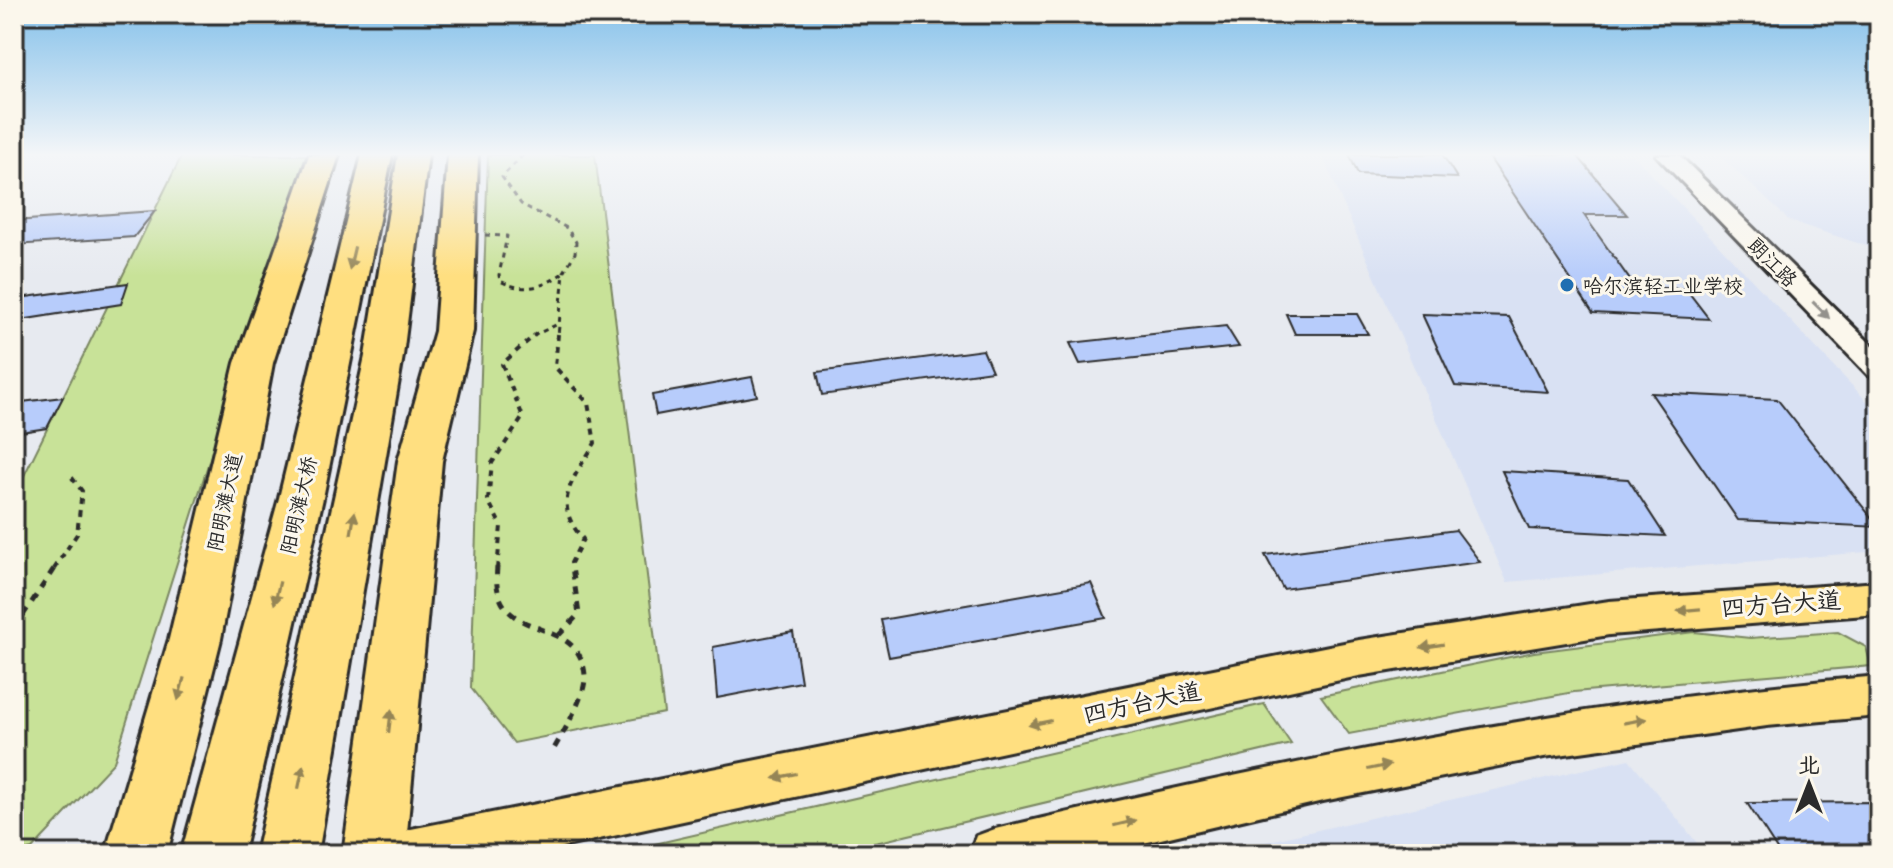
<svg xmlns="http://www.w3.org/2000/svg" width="1893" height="868" viewBox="0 0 1893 868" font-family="Delius,'LXGW WenKai TC',sans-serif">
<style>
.built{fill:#d9e1f3}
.green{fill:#c8e298;stroke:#7a8662;stroke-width:2}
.building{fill:#b7ccfb;stroke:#2b2b2b;stroke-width:2}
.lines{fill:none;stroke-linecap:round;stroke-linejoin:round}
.secondary-casing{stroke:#2b2b2b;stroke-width:6}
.primary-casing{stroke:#2b2b2b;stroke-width:6}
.highway-casing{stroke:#2b2b2b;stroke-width:6}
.path-far2{stroke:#2b2b2b;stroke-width:3;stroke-dasharray:5 5;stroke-linecap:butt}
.path-far1{stroke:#2b2b2b;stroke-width:4;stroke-dasharray:6 6;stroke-linecap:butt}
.path{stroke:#2b2b2b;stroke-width:5;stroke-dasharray:8 8;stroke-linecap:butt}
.secondary{fill:#fbf7ec;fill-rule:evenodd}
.primary{fill:#ffdf80;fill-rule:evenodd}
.highway{fill:#ffdf80;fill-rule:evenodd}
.oneway{fill:#958556}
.oneway2{fill:#93918c}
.poi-dot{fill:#1f6fb2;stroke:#fbf7ec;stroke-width:3}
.labels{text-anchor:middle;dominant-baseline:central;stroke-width:6;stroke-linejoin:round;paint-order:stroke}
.street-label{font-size:20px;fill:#2b2b2b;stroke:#fbf7ec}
.poi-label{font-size:20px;fill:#2b2b2b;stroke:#fbf7ec;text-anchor:start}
.near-street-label{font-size:24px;fill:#2b2b2b;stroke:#fbf7ec}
</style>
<rect width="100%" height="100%" fill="#e7eaf0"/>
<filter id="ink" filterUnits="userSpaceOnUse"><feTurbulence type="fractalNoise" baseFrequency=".0125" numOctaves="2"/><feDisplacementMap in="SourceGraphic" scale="16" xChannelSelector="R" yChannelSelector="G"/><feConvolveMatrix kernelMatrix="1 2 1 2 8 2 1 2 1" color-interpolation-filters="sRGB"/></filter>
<g filter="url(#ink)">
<g class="built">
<path d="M1307 155H1633L1879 414V551L1507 582 1322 155Z"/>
<path d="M1719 155H1879V250L1790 221Z"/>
<path d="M1629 759 1706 854H1213Z"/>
</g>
<g class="green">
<path d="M182 155H306L114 762 32 849 14 853V496Z"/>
<path d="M488 155H595L664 713 514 743 471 688Z"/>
<path d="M1694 632 1750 638 1838 632 1866 647 1871 666 1574 692 1349 734 1321 696 1534 652Z"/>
<path d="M1264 704 1291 744 829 854H611Z"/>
</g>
<g class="building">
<path d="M1349 154H1442L1457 178 1358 174Z"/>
<path d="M1487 154H1576L1627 215H1584L1635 287 1686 289 1709 319 1593 313Z"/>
<path d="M155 211 134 237 14 245V221Z"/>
<path d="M128 283 121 304 14 321V307L19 298Z"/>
<path d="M1286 314H1357L1368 334H1295Z"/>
<path d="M1422 314 1509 317 1548 392 1455 386Z"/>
<path d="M1226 326 1239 347 1080 364 1070 343Z"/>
<path d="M983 350 992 371 822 395 817 372Z"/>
<path d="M752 377 757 396 656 415 652 395Z"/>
<path d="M1651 393 1777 399 1879 527 1738 520Z"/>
<path d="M63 397 47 428 14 433V403Z"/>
<path d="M1502 471 1628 479 1665 536 1529 529Z"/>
<path d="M1456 530 1480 562 1283 589 1265 555Z"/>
<path d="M1091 583 1106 618 889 657 881 620Z"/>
<path d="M793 632 801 682 717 698 713 647Z"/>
<path d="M1879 802V854H1780L1747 803Z"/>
</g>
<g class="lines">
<defs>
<path id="secondary" d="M1656 155H1679L1879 352V378L1868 375Z"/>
<g id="primary">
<path d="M1879 582V614L1609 635 1359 676 529 854H385L392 836 411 829 1359 640 1609 601Z"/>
<path d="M1879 676V716L1767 726 1544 757 1323 801 1097 854H969L976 836 995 829C1288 761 1579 701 1879 676Z"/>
</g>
<g id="highway">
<path d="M309 155H339L273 363 221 639 167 854H105L169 639 235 363Z"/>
<path d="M362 155H392L323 498 243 854H181L279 498Z"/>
<path d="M398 155H428L403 356 318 854H256L365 356Z"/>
<path d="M448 155H478L473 331 442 461 405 854H343L398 461 435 331Z"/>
</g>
</defs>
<use href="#secondary" class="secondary-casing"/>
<use href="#primary" class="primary-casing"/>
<use href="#highway" class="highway-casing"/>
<g class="path-far2">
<path d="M523 155 502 177 521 204 567 228 576 242 575 253 564 272 558 336"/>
<path d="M485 235 507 236 499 275 500 281C524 293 543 288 564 272"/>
<path d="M533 336 560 323"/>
</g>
<g class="path-far1">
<path d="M558 334 555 367 588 403 595 443C574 478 550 502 583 539L571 563 572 569"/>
<path d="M54 569 77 534 82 491 70 475"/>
<path d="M497 569 501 526 488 500 492 463 523 417 502 364 536 334"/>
</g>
<g class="path">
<path d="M497 567C489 648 579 610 585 675 587 695 561 736 551 754"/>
<path d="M14 629 55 567"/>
<path d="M559 635 579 614 572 567"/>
</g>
<use href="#secondary" class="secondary"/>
<use href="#primary" class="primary"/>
<use href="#highway" class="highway"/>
</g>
<defs><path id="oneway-solid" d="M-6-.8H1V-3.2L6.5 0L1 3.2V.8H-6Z" transform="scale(2)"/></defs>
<g class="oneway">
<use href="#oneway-solid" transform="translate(352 258) rotate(103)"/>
<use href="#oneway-solid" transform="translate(353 523) rotate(-80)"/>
<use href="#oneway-solid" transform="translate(277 593) rotate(104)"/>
<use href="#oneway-solid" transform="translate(1689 610) rotate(175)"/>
<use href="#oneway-solid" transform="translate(1432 646) rotate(171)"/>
<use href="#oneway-solid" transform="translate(181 689) rotate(105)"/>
<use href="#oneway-solid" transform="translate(390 721) rotate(-83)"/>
<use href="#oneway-solid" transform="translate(1635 721) rotate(-10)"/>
<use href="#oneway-solid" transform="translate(1040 723) rotate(168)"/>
<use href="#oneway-solid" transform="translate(1379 767) rotate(-12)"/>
<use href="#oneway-solid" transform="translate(785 776) rotate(168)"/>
<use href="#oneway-solid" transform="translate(301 777) rotate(-78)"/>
<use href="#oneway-solid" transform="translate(1125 823) rotate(-13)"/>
</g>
<use class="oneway2" href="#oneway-solid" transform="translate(1821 310) rotate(45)"/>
</g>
<linearGradient id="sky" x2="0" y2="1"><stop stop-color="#83c0ea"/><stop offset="0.56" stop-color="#f4f6f8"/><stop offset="1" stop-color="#f4f6f8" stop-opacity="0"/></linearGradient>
<rect width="1893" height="276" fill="url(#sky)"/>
<circle class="poi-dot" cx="1567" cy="285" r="8"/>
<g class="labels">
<g class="street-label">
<text transform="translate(1773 262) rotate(45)">朗江路</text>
<text transform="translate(224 502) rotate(-78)">阳明滩大道</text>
<text transform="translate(298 505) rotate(-77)">阳明滩大桥</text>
</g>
<g class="poi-label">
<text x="1583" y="285">哈尔滨轻工业学校</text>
</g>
<g class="near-street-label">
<text transform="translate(1781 603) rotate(-4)">四方台大道</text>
<text transform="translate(1142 702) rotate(-12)">四方台大道</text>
</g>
</g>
<rect width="1893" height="868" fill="none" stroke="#fbf7ec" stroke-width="48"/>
<rect x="24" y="24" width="1845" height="820" fill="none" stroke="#2b2b2b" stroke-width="3" filter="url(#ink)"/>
<g transform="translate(1809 784)" stroke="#fbf7ec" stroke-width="6" paint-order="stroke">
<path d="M0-6L14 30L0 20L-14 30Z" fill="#2b2b2b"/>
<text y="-12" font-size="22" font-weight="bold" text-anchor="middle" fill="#2b2b2b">北</text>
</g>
</svg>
